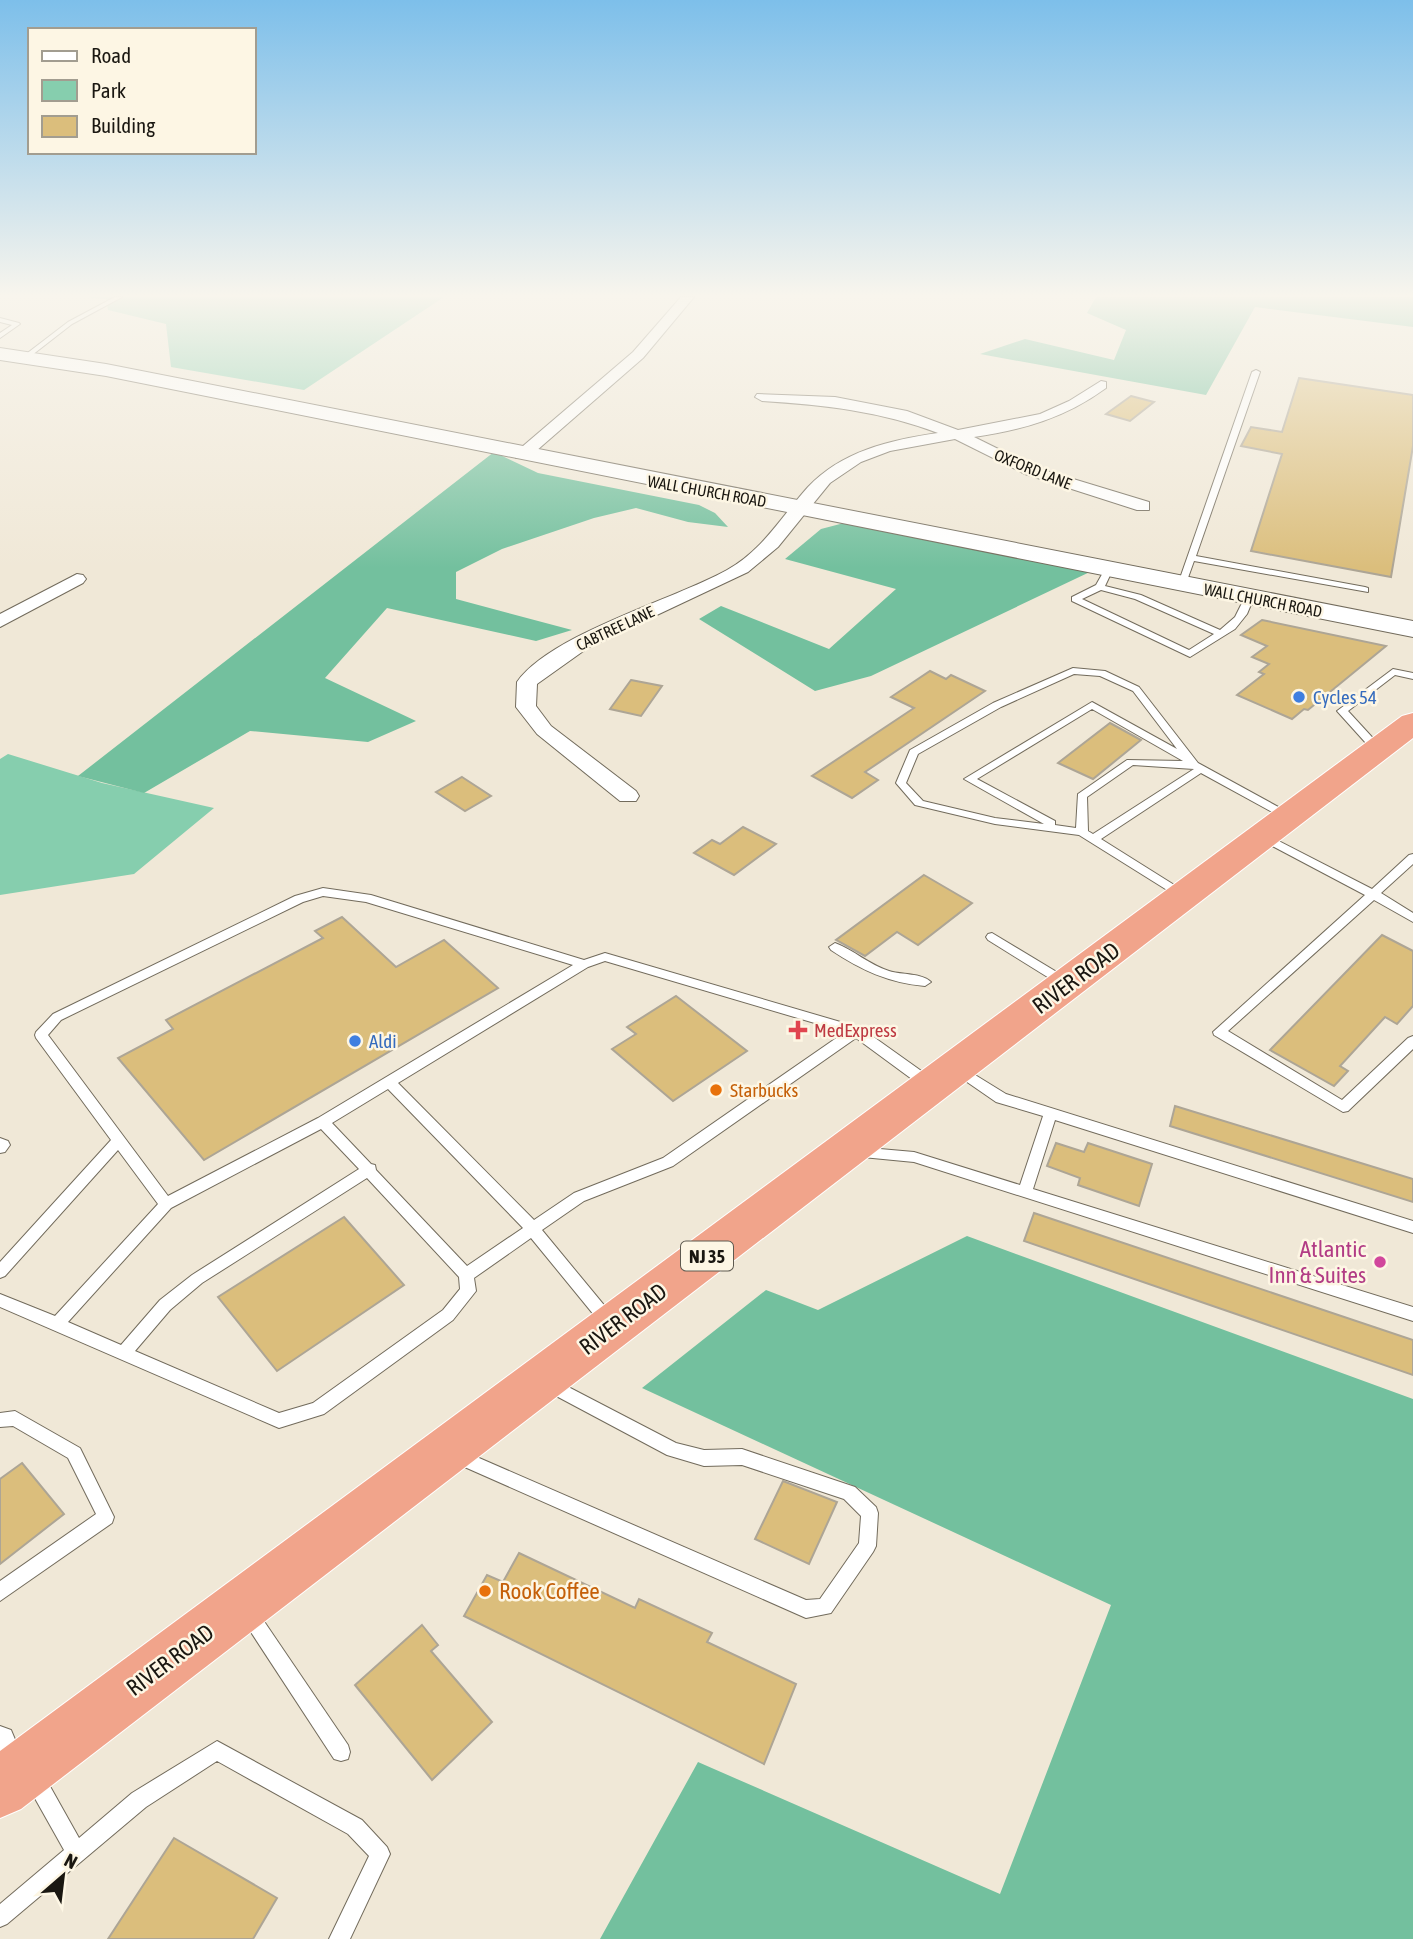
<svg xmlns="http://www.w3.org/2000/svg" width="1413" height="1939" viewBox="0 0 1413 1939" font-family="'Asap Condensed',sans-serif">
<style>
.green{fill:#86ceae}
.forest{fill:#73c09e}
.building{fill:#dbbe7c;stroke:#ada595;stroke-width:2}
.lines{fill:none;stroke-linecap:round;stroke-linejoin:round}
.lane-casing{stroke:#726b5c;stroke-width:2}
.street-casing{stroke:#726b5c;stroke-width:2}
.secondary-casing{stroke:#726b5c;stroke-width:2}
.highway-casing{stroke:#fff;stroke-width:2}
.lane{fill:#fff;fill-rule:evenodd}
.street{fill:#fff;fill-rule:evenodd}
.secondary{fill:#fff;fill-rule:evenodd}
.highway{fill:#f1a48b;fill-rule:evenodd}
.shop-dot{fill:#3f7fe0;stroke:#fdf6e4;stroke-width:2.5}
.health-dot{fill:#e0444e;stroke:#fdf6e4;stroke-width:2.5}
.food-dot{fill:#e8710a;stroke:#fdf6e4;stroke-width:2.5}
.hotel-dot{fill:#d1479c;stroke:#fdf6e4;stroke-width:2.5}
.labels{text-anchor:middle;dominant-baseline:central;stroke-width:5;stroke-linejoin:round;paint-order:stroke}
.far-street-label{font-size:16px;fill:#1a1711;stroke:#fdf6e4}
.shield{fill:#fdf6e4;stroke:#5e5a50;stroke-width:2}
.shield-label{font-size:18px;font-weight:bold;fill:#1a1711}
.shop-label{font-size:19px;fill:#366cbe;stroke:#fdf6e4;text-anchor:start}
.health-label{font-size:19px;fill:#be3a42;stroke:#fdf6e4;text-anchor:start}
.food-label{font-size:19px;fill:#c56008;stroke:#fdf6e4;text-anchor:start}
.near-street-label{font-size:23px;fill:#1a1711;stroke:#fdf6e4}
.near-hotel-label{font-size:23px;fill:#b23c85;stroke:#fdf6e4;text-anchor:end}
.near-food-label{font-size:23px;fill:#c56008;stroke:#fdf6e4;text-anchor:start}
</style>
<rect width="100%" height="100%" fill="#f0e8d7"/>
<g class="green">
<path d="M84 297H444L304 390 171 367 166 324 108 310 106 299Z"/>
<path d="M8 754 102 783 214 808 134 874 0 895V759Z"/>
</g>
<g class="forest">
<path d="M1096 297H1413V327L1255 307 1206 395 980 354 1025 339 1114 360 1126 330 1087 313Z"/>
<path d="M494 452 538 473 699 505 715 513 728 527 688 522 636 508 594 518 502 549 456 572V599L572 630 536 641 387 608 325 678 416 721 368 742 250 731 144 793 78 776Z"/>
<path d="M844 523 1094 570 871 676 815 691 699 619 721 606 829 649 896 589 785 559 821 529Z"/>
<path d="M967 1236 1413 1399V1939H600L698 1762 1000 1894 1111 1605 642 1388 766 1290 818 1310Z"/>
</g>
<g class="building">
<path d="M1299 378 1413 395V446L1391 577 1251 551 1282 454 1241 446 1251 427 1282 432Z"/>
<path d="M1131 396 1154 402 1130 421 1106 414Z"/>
<path d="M1262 620 1386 646 1308 710 1304 709 1292 719 1237 695 1264 674 1259 672 1269 664 1252 657 1267 646 1241 635Z"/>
<path d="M930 671 946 679 951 675 985 691 865 772 878 780 852 798 812 776 914 708 891 697Z"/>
<path d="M631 680 662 686 641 716 610 709Z"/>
<path d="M1110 723 1141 740 1093 779 1058 763Z"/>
<path d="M462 777 491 796 465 811 436 792Z"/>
<path d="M743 827 776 844 734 875 694 853 712 840 720 844Z"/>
<path d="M924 875 972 903 918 945 897 932 865 956 836 940Z"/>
<path d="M342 917 396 967 444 940 498 988 204 1160 118 1058 173 1029 166 1020 323 938 315 931Z"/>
<path d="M1382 935 1413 951V1006L1397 1024 1385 1017 1340 1066 1348 1071 1334 1086 1270 1050Z"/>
<path d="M676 996 747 1051 673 1101 612 1049 636 1034 627 1027Z"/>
<path d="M1175 1106 1413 1179V1202L1170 1126Z"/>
<path d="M1056 1143 1084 1152 1088 1143 1152 1164 1139 1206 1078 1185 1080 1178 1047 1166Z"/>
<path d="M1034 1213 1413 1340V1375L1024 1241Z"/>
<path d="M344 1217 404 1285 277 1371 218 1297Z"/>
<path d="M22 1463 64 1514 0 1564V1479Z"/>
<path d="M783 1481 837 1502 809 1564 755 1539Z"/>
<path d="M519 1553 635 1608 639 1599 712 1633 707 1642 796 1684 764 1764 464 1616 487 1575 503 1582Z"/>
<path d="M422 1625 438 1645 431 1651 492 1722 432 1780 355 1685Z"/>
<path d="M174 1838 277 1898 253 1939H108Z"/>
</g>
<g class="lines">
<defs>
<g id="lane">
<path d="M115 297H122L72 324 27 359 21 358 68 322Z"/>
<path d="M0 318 19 323 20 324 0 338V333L12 325 0 322Z"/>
<path d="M1256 370 1260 372 1196 556 1365 587 1368 588V592L1194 561 1185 586 1178 584 1252 372Z"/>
<path d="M1109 566 1113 569 1105 586 1141 595 1220 630 1235 617 1246 595 1249 594 1254 597 1247 614 1235 629 1190 657 1072 601V597L1096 585 1105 569ZM1101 590 1135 599 1214 634 1189 650 1082 599Z"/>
<path d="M1073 668 1105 671 1139 687 1198 763 1293 815 1294 817 1293 819H1285L1201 773 1101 839 1187 893 1189 896 1187 899 1183 900 1079 835 995 824 915 805 896 783 910 750 993 703ZM1074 674 1100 676 1133 691 1177 749 1092 702 964 779 1044 824 995 818 923 801 906 783 918 754 1001 707ZM1092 709 1183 761 1127 760 1078 794 1076 828 1055 825V821L977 779ZM1133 765 1194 769 1093 834 1088 831 1087 797Z"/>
<path d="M1393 669 1413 673V679L1395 675 1348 711 1382 748 1383 750 1378 753 1374 752 1337 711Z"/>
<path d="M1263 833 1372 889 1409 855 1413 854V864L1381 893 1413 913V922L1374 900 1228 1031 1342 1100 1408 1038 1413 1036V1049L1348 1111 1343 1112 1214 1035 1213 1032 1365 895 1259 839 1257 837Z"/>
<path d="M323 888 371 895 584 960 605 953 861 1028 934 1080 936 1084 934 1088H924L856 1038 673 1166 584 1201 542 1230 613 1316 616 1321 613 1326 608 1328 603 1326 531 1238 474 1278 476 1291 453 1320 324 1414 279 1428 0 1307V1294L55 1316 158 1204 118 1150 5 1276 0 1278V1262L111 1140 36 1038 35 1035 36 1032 53 1014 295 896ZM323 896 366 902 573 965 318 1118 168 1196 48 1035 61 1020 303 902ZM605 961 845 1032 663 1158 574 1193 534 1220 398 1083 588 967ZM388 1089 523 1228 467 1266 376 1170 375 1165 371 1164 332 1123ZM321 1129 359 1169 192 1275 160 1300 121 1345 68 1322 171 1208ZM367 1178 459 1277 460 1289 443 1310 313 1403 279 1413 135 1351 170 1310 202 1283Z"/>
<path d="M992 933 1070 980 1072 983 1070 986H1062L988 940 986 937 988 934Z"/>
<path d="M835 943C854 950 869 965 889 971 902 975 922 973 931 982L925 986C889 983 861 970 831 950L829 947Z"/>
<path d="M959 1065 1006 1094 1413 1221V1233L1055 1120 1033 1189 1413 1307V1321L914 1162 852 1156 850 1152 852 1148 857 1147 914 1152 1020 1185 1043 1116 996 1102 954 1073 952 1070 954 1067Z"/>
<path d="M0 1138 8 1141 10 1145 5 1152 0 1153Z"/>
<path d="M551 1378 676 1443 704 1450 742 1449 855 1487 876 1507 878 1513 876 1546 873 1552 831 1613 806 1618 451 1461 449 1456 451 1451 457 1448 463 1451 806 1600 820 1599 859 1543 861 1516 844 1499 742 1465 704 1466 667 1455 545 1390 543 1385 545 1380Z"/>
<path d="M15 1411 80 1448 114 1517 112 1523 0 1601V1581L96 1514 68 1458 13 1426 0 1427V1413Z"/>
<path d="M249 1605 255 1608 348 1745 350 1752 348 1759 341 1761 334 1759 243 1620 240 1614 243 1608Z"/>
<path d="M0 1726 11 1730 24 1761 21 1768 14 1771 7 1768 0 1750Z"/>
<path d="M217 1741 362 1820 387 1847 390 1854 350 1939H329L369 1856 348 1834 217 1761 146 1807 7 1924 0 1927V1904L64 1850 28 1786 25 1779 28 1772 35 1769 42 1772 79 1838 132 1793Z"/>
</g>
<g id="street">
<path d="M681 297H694L643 358 528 458H516V452L633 352Z"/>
<path d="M1101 381 1106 382V388C1065 418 1023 430 974 437L1037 468 1149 502V510H1137L1025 474 955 439 890 451 861 462 830 483 778 547 748 572 589 647 537 684 536 706 551 726 636 791 639 796 636 801H620L537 734 516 707 517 682C551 634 673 600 727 570 763 550 781 517 808 487 842 451 890 440 938 433 880 411 824 405 762 401L755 397 757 394 835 397 907 411 958 430 1040 414 1069 401Z"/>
<path d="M77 574 83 575 86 579 83 583 0 627V614Z"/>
</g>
<path id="secondary" d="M0 348 106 364 1413 621V637L106 376 0 360Z"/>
<path id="highway" d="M1413 713V738L21 1809 0 1818V1751L1402 716Z"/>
</defs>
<use href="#lane" class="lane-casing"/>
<use href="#street" class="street-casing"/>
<use href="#secondary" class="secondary-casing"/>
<use href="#highway" class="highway-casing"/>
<use href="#lane" class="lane"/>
<use href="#street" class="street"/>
<use href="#secondary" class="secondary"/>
<use href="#highway" class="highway"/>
</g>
<linearGradient id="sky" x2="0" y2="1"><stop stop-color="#7dbfea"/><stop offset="0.52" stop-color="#f8f5ed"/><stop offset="1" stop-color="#f8f5ed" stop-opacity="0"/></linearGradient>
<rect width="1413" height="568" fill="url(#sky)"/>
<g class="shop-dot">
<circle cx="1299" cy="697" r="7"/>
<circle cx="355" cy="1041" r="7"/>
</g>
<path class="health-dot" d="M794.5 1019.5h7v7h7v7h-7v7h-7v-7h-7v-7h7z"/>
<g class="food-dot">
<circle cx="716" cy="1090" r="7"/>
<circle cx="485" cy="1591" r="7"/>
</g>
<circle class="hotel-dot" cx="1380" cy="1262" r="7"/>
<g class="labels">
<g class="far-street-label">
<text transform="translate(1033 469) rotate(22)">OXFORD LANE</text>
<text transform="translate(707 491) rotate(10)">WALL CHURCH ROAD</text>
<text transform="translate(1263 600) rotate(11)">WALL CHURCH ROAD</text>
<text transform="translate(615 628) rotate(-25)">CABTREE LANE</text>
</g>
<rect class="shield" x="681" y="1241.5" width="52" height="29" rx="5"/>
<g class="shield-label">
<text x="707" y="1256">NJ 35</text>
</g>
<g class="shop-label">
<text x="1313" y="697">Cycles 54</text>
<text x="369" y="1041">Aldi</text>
</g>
<g class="health-label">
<text x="814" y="1030">MedExpress</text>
</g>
<g class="food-label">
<text x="730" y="1090">Starbucks</text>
</g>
<g class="near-street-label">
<text transform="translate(1076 978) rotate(-37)">RIVER ROAD</text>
<text transform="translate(623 1319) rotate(-37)">RIVER ROAD</text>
<text transform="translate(170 1660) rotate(-37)">RIVER ROAD</text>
</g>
<g class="near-hotel-label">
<text x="1366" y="1249">Atlantic<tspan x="1366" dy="26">Inn &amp; Suites</tspan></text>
</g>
<g class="near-food-label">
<text x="499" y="1591">Rook Coffee</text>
</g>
</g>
<rect x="28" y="28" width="228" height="126" fill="#fdf6e4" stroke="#a29d90" stroke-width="2"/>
<rect x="42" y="51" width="35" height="10" fill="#ffffff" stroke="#a29d90" stroke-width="2"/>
<text x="91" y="63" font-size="21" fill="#1a1711">Road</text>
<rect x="42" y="80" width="35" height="21" fill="#86ceae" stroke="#a29d90" stroke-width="2"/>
<text x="91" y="98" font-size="21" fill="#1a1711">Park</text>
<rect x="42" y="116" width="35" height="21" fill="#dbbe7c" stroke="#a29d90" stroke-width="2"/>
<text x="91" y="133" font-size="21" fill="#1a1711">Building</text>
<g transform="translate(63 1876) rotate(28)" stroke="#fdf6e4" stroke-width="5" paint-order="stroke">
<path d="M0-5L12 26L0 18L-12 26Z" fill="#1a1711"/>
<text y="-10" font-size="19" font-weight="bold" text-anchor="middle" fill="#1a1711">N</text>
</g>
</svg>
